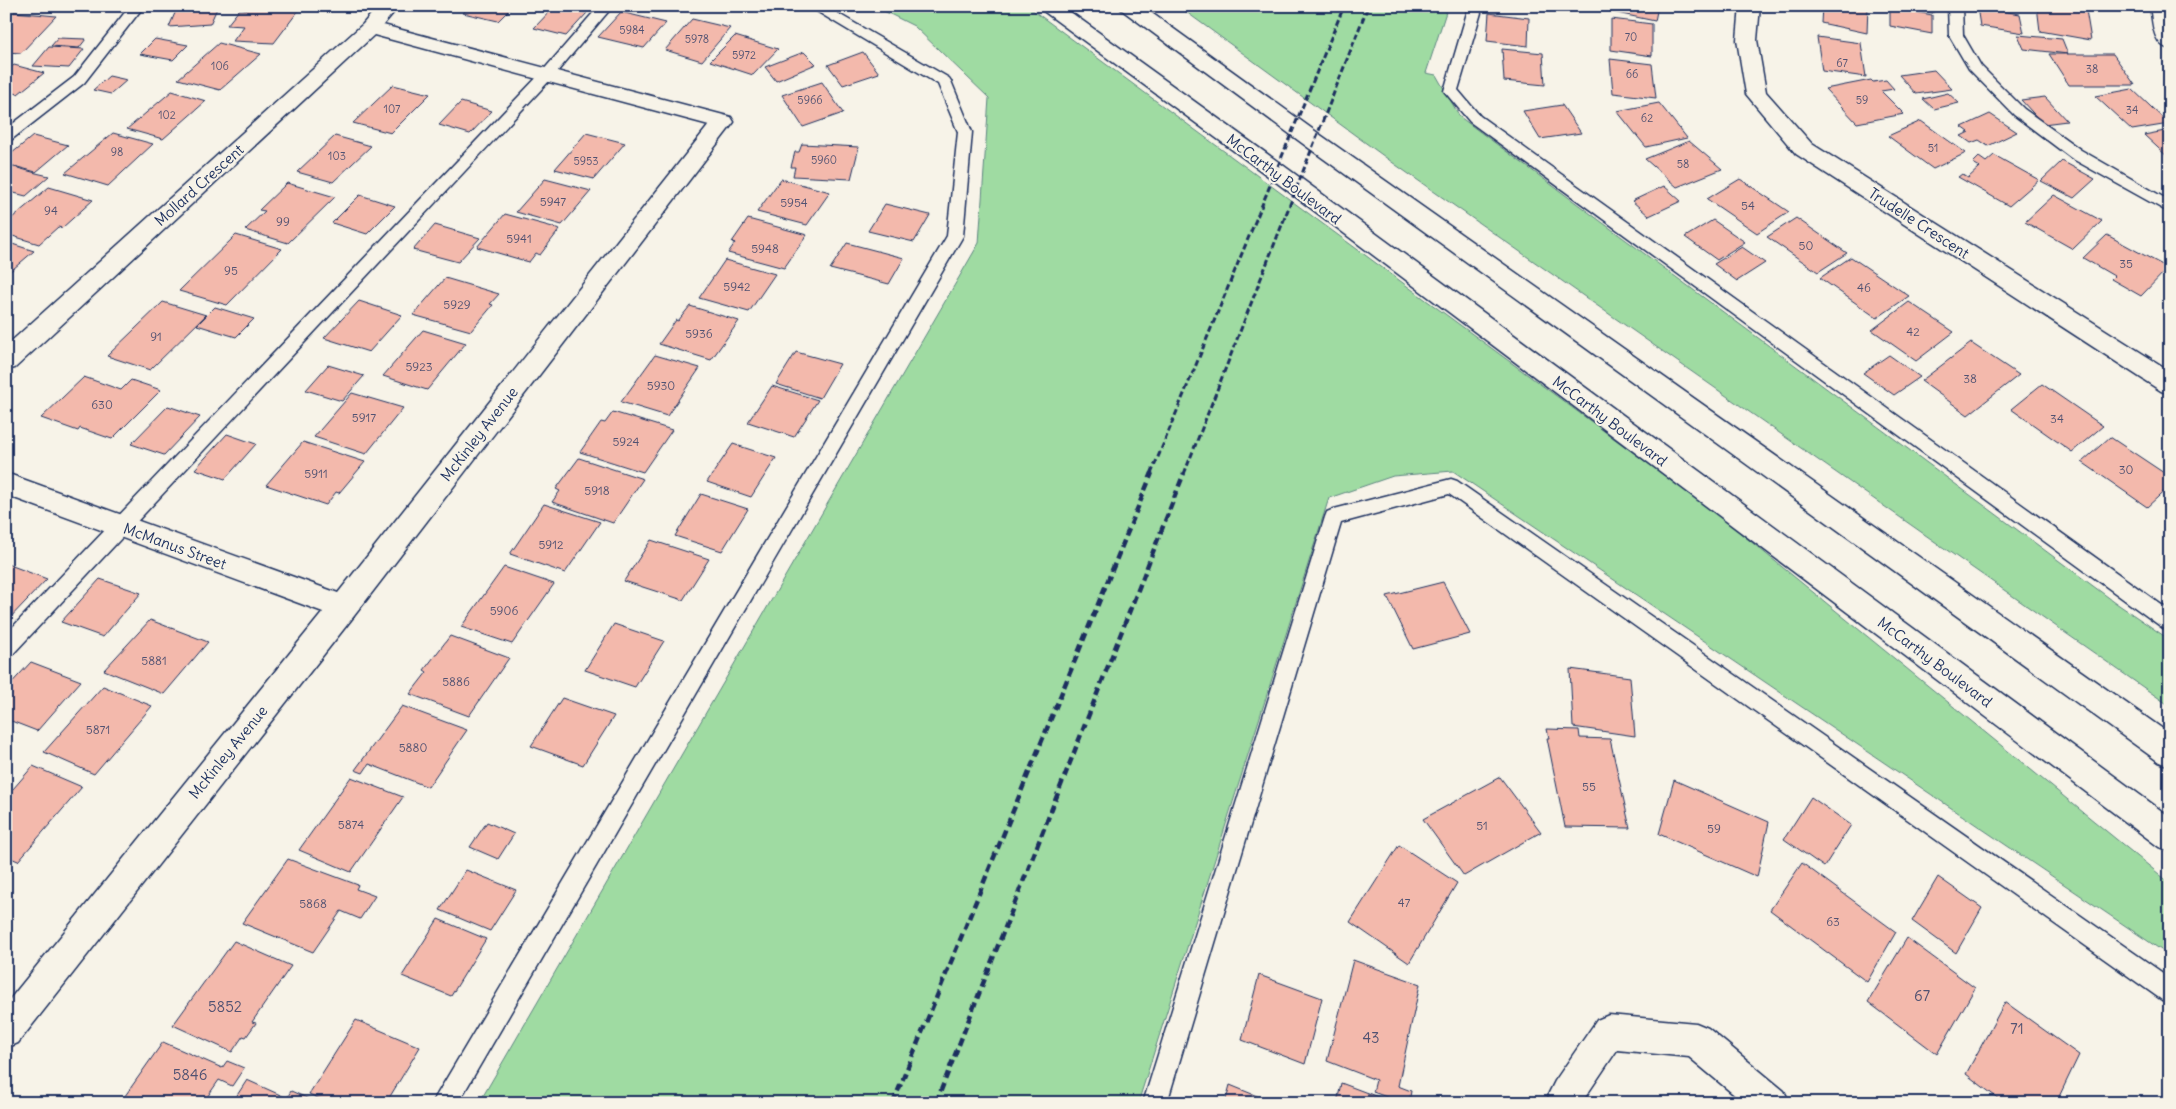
<svg xmlns="http://www.w3.org/2000/svg" width="2176" height="1109" viewBox="0 0 2176 1109" font-family="Delius,sans-serif">
<style>
.green{fill:#9fdba2;stroke:#5d8580}
.building{fill:#f3b9ac;stroke:#1b2f5e}
.lines{fill:none;stroke-linecap:round;stroke-linejoin:round}
.service-casing{stroke:#1b2f5e;stroke-width:3}
.minor-casing{stroke:#1b2f5e;stroke-width:3}
.secondary-casing{stroke:#1b2f5e;stroke-width:3}
.service{fill:#f7f3e8;fill-rule:evenodd}
.minor{fill:#f7f3e8;fill-rule:evenodd}
.secondary{fill:#f7f3e8;fill-rule:evenodd}
.rail-far1{stroke:#1b2f5e;stroke-width:3;stroke-dasharray:6 3;stroke-linecap:butt}
.rail{stroke:#1b2f5e;stroke-width:4.5;stroke-dasharray:8 4.5;stroke-linecap:butt}
.labels{text-anchor:middle;dominant-baseline:central;stroke-width:4;stroke-linejoin:round;paint-order:stroke}
.far-number-label{font-size:11px;fill:#515272}
.number-label{font-size:12px;fill:#515272}
.street-label{font-size:15px;fill:#1b2f5e;stroke:#f7f3e8}
.near-number-label{font-size:15px;fill:#515272}
</style>
<rect width="100%" height="100%" fill="#f7f3e8"/>
<filter id="ink" filterUnits="userSpaceOnUse"><feTurbulence type="fractalNoise" baseFrequency=".02" numOctaves="2"/><feDisplacementMap in="SourceGraphic" scale="10" xChannelSelector="R" yChannelSelector="G"/><feConvolveMatrix kernelMatrix="1 2 1 2 8 2 1 2 1" color-interpolation-filters="sRGB"/></filter>
<g filter="url(#ink)">
<g class="green">
<path d="M874 6H1027L1722 518 2170 883V956L1453 471 1393 476 1329 498 1138 1103H479L979 243 989 98 914 26Z"/>
<path d="M1178 6H1448L1426 73 1436 75 1460 117 2116 603 2170 640V706L1396 165Z"/>
</g>
<g class="building">
<path d="M178 6H218L210 24 169 27Z"/>
<path d="M250 6H302L274 43 233 41 244 26 227 25 239 10H247Z"/>
<path d="M470 6H513L498 21 463 13Z"/>
<path d="M555 6H560L587 13 566 36 534 28Z"/>
<path d="M1613 6H1658L1655 21 1612 12Z"/>
<path d="M1822 6H1868L1867 33 1821 23Z"/>
<path d="M1899 6H1934L1933 13Z"/>
<path d="M2037 6H2065L2086 10 2091 40 2040 31Z"/>
<path d="M1890 7 1932 15V34L1890 26Z"/>
<path d="M1977 7 2020 14 2024 33 1980 26Z"/>
<path d="M14 12 56 16 21 53 6 52V20Z"/>
<path d="M621 12 666 23 644 48 598 37Z"/>
<path d="M1489 13 1529 18 1528 46 1487 41Z"/>
<path d="M692 19 730 28 702 61 665 50Z"/>
<path d="M1611 19 1652 24V56L1611 50Z"/>
<path d="M2018 35 2062 39 2068 54 2024 49Z"/>
<path d="M735 36 778 49 753 75 710 61Z"/>
<path d="M1817 37 1861 43 1866 77 1822 71Z"/>
<path d="M58 38 86 39 79 48 51 46Z"/>
<path d="M155 39 188 45 173 60 140 54Z"/>
<path d="M219 43 261 54 220 90 178 79Z"/>
<path d="M49 47 84 49 69 68 33 66Z"/>
<path d="M1502 49 1543 53 1545 85 1504 81Z"/>
<path d="M804 52 816 64 776 81 765 67Z"/>
<path d="M863 52 879 73 843 85 828 65Z"/>
<path d="M2049 54H2113L2135 85H2069Z"/>
<path d="M1610 59 1652 64 1656 98 1613 93Z"/>
<path d="M14 65 44 73 18 94 6 91V71Z"/>
<path d="M1934 70 1952 89 1916 94 1899 75Z"/>
<path d="M109 76 127 80 111 94 93 90Z"/>
<path d="M1871 80 1873 82 1886 80 1894 89 1881 91 1904 114 1857 123 1825 89Z"/>
<path d="M822 82 843 113 803 127 782 95Z"/>
<path d="M393 85 430 94 391 133 353 123Z"/>
<path d="M2132 89 2169 124 2132 130 2095 96Z"/>
<path d="M172 91 206 101 163 139 127 129Z"/>
<path d="M1948 93 1959 103 1934 109 1923 99Z"/>
<path d="M2045 97 2067 121 2043 124 2021 100Z"/>
<path d="M461 102 492 111 470 134 439 125Z"/>
<path d="M1659 103 1687 138 1646 147 1617 111Z"/>
<path d="M1562 105 1581 133 1540 139 1523 111Z"/>
<path d="M1990 114 2017 132 1988 146 1979 140 1971 143 1961 136 1969 132 1962 127Z"/>
<path d="M1921 121 1949 141 1966 153 1933 169 1888 136Z"/>
<path d="M2170 130V159L2144 135Z"/>
<path d="M113 133 153 144 108 186 65 173Z"/>
<path d="M586 133 625 143 594 179 555 169Z"/>
<path d="M33 136 68 145 36 172 6 164V158Z"/>
<path d="M335 136 371 146 333 182 297 172Z"/>
<path d="M1689 141 1722 169 1677 187 1645 159Z"/>
<path d="M802 144 859 147 851 179 793 176 795 167H791L795 152H799Z"/>
<path d="M1994 155 2039 180 2009 206 1958 177 1962 174 1968 178 1980 167 1973 163 1979 157 1986 162Z"/>
<path d="M2062 161 2095 179 2074 198 2041 181Z"/>
<path d="M7 165 36 173 49 176 26 196 6 191Z"/>
<path d="M545 179 591 191 562 225 516 212Z"/>
<path d="M781 179 830 192 807 225 757 212Z"/>
<path d="M1740 179 1789 212 1757 233 1707 199Z"/>
<path d="M287 183 335 197 288 243 245 230 265 211 259 210Z"/>
<path d="M1664 186 1681 201 1649 216 1632 201Z"/>
<path d="M49 187 93 200 62 228 58 227 39 244 6 234V223Z"/>
<path d="M360 195 395 206 367 234 332 223Z"/>
<path d="M2054 195 2102 221 2073 249 2025 222Z"/>
<path d="M885 204 930 215 914 242 868 231Z"/>
<path d="M505 214 560 229 540 255 536 253 529 262 477 247Z"/>
<path d="M1796 218 1847 253 1818 272 1767 237Z"/>
<path d="M748 219 807 235 784 268 728 253 735 243 732 242Z"/>
<path d="M1713 220 1745 242 1717 260 1685 237Z"/>
<path d="M435 225 480 238 458 262 413 250Z"/>
<path d="M236 235 282 249 227 305 179 291Z"/>
<path d="M2107 235 2168 268 2141 296 2111 279 2114 276 2083 258Z"/>
<path d="M6 242 34 251 6 275Z"/>
<path d="M847 243 904 258 889 284 830 269Z"/>
<path d="M1742 247 1765 263 1737 281 1714 264Z"/>
<path d="M1851 257 1909 296 1877 318 1820 278Z"/>
<path d="M725 260 775 274 749 312 699 298Z"/>
<path d="M445 278 499 294 490 304 493 305 471 331 413 315Z"/>
<path d="M359 301 402 315 369 352 324 338Z"/>
<path d="M163 302 206 315 150 370 107 356Z"/>
<path d="M1909 302 1954 332 1916 361 1872 330Z"/>
<path d="M690 306 739 321 711 360 659 344 676 320 678 321Z"/>
<path d="M215 307 254 319 236 337 197 325Z"/>
<path d="M423 330 466 343 427 390 383 376Z"/>
<path d="M1971 343 2019 375 1968 415 1921 381Z"/>
<path d="M796 352 840 364 820 398 776 384Z"/>
<path d="M655 355 700 368 667 416 621 402Z"/>
<path d="M1889 355 1920 377 1894 395 1863 373Z"/>
<path d="M328 365 364 376 342 401 306 390Z"/>
<path d="M84 377 121 390 131 380 161 390 112 439 80 428 78 431 41 418Z"/>
<path d="M2042 384 2103 426 2072 452 2011 409Z"/>
<path d="M772 386 818 400 794 437 748 422Z"/>
<path d="M352 393 403 408 366 454 314 437Z"/>
<path d="M168 406 200 417 164 455 131 444Z"/>
<path d="M613 412 672 430 643 472 580 452 601 422 605 423Z"/>
<path d="M227 434 256 444 225 479 195 469Z"/>
<path d="M2110 437 2170 477V486L2147 507 2082 462Z"/>
<path d="M303 442 365 462 339 493 336 492 326 505 266 485Z"/>
<path d="M733 444 776 458 751 497 707 482Z"/>
<path d="M579 458 643 479 613 523 552 502 560 491 556 489Z"/>
<path d="M701 494 748 509 722 551 675 536Z"/>
<path d="M544 504 600 522 565 573 510 554Z"/>
<path d="M651 540 709 559 683 600 624 581Z"/>
<path d="M7 564 47 579 6 622V565Z"/>
<path d="M504 567 554 584 512 644 461 627Z"/>
<path d="M100 579 141 593 103 637 61 622Z"/>
<path d="M1443 582 1470 634 1413 649 1387 596Z"/>
<path d="M150 620 208 642 164 694 104 670Z"/>
<path d="M614 624 664 641 635 687 585 670Z"/>
<path d="M450 636 509 658 469 716 410 694 427 672 424 670Z"/>
<path d="M31 662 81 681 37 731 6 719V689Z"/>
<path d="M1570 669 1630 677 1635 736 1573 727Z"/>
<path d="M103 686 152 706 94 774 44 752Z"/>
<path d="M562 698 614 716 583 765 531 746Z"/>
<path d="M402 706 467 730 428 787 369 764 363 773 355 770Z"/>
<path d="M1547 729 1579 730 1580 738 1610 739 1630 828 1565 827 1547 738H1549Z"/>
<path d="M33 766 82 787 18 861 6 856V797Z"/>
<path d="M351 777 403 797 351 872 299 850Z"/>
<path d="M1500 777 1541 832 1464 876 1423 819Z"/>
<path d="M1674 780 1769 822 1757 877 1659 834Z"/>
<path d="M1811 797 1851 825 1824 867 1784 839Z"/>
<path d="M487 822 514 834 498 859 470 847Z"/>
<path d="M1399 845 1457 883 1409 963 1350 922Z"/>
<path d="M288 859 358 885 356 889 375 896 360 919 341 911 313 952 242 923Z"/>
<path d="M1802 863 1896 932 1867 982 1770 910Z"/>
<path d="M466 870 516 890 490 931 440 910Z"/>
<path d="M1938 877 1982 908 1956 953 1912 921Z"/>
<path d="M438 919 486 939 451 996 402 976Z"/>
<path d="M1907 938 1975 988 1937 1054 1868 1002Z"/>
<path d="M234 941 291 966 252 1022 256 1023 246 1037 243 1036 232 1052 173 1025Z"/>
<path d="M1353 960 1420 984 1398 1086 1411 1091 1409 1103H1403L1373 1092 1376 1080 1327 1061Z"/>
<path d="M1259 975 1322 998 1305 1064 1242 1040Z"/>
<path d="M2005 1002 2079 1055 2056 1103H2004L1966 1074Z"/>
<path d="M356 1020 420 1047 386 1103H329L309 1094Z"/>
<path d="M163 1042 222 1068 227 1061 244 1068 232 1086 219 1080 203 1103H120Z"/>
<path d="M247 1080 287 1098 291 1091 318 1103H232Z"/>
<path d="M1341 1083 1394 1103H1337Z"/>
<path d="M1230 1085 1257 1096 1275 1103H1225Z"/>
</g>
<g class="lines">
<defs>
<g id="service">
<path d="M130 6H144L84 83 11 140 6 142V129L74 77Z"/>
<path d="M599 6H613L551 79 13 654 6 657V634L541 73Z"/>
<path d="M808 6H825L949 78 951 81 972 132 963 236 458 1103H432L947 236 958 132 938 84Z"/>
<path d="M1469 6H1483L1458 90 1480 116 2170 611V630L2163 628 1470 122 1444 91Z"/>
<path d="M1948 6H1962L1963 35 1981 66 2024 109 2081 150 2170 201V213L2071 158 2014 115 1969 69 1949 35Z"/>
<path d="M1451 479 1457 481 2170 978V1003L2162 1000 1449 494 1341 523 1167 1103H1143L1325 517 1327 512 1334 509Z"/>
</g>
<g id="minor">
<path d="M378 6H399L383 25 731 117 734 122 354 616 18 1043 6 1048V1004L323 612 6 495V473L338 593 709 125 374 35 15 368 6 370V346L363 24Z"/>
<path d="M1740 6H1760L1757 40 1766 92 1812 144 2170 371V394L2161 391 1796 154 1746 94 1737 40Z"/>
<path d="M2150 6H2170V49C2152 45 2153 22 2150 6Z"/>
<path d="M1609 1015 1696 1023 1708 1028 1784 1091 1790 1103H1744L1689 1057 1617 1050 1584 1099V1103H1548L1549 1093 1555 1081 1597 1020Z"/>
</g>
<g id="secondary">
<path d="M1039 6H1062L1284 166 2170 817V851L2159 847 1268 176 1042 10Z"/>
<path d="M1119 6H1142L1322 136 2170 734V766L2159 762 1306 146 1122 10Z"/>
</g>
</defs>
<use href="#service" class="service-casing"/>
<use href="#minor" class="minor-casing"/>
<use href="#secondary" class="secondary-casing"/>
<use href="#service" class="service"/>
<use href="#minor" class="minor"/>
<use href="#secondary" class="secondary"/>
<g class="rail-far1">
<path d="M1151 474 1344 6"/>
<path d="M1184 474 1368 6"/>
</g>
<g class="rail">
<path d="M893 1103 1152 473"/>
<path d="M936 1103 1184 473"/>
</g>
</g>
</g>
<g class="labels">
<g class="far-number-label">
<text x="632" y="30">5984</text>
<text x="1631" y="37">70</text>
<text x="697" y="39">5978</text>
<text x="744" y="55">5972</text>
<text x="1842" y="63">67</text>
<text x="220" y="66">106</text>
<text x="2092" y="69">38</text>
<text x="1632" y="74">66</text>
<text x="810" y="100">5966</text>
<text x="1862" y="100">59</text>
<text x="392" y="109">107</text>
<text x="2132" y="110">34</text>
<text x="167" y="115">102</text>
<text x="1647" y="118">62</text>
<text x="1933" y="148">51</text>
<text x="117" y="152">98</text>
<text x="337" y="156">103</text>
<text x="824" y="160">5960</text>
<text x="586" y="161">5953</text>
<text x="1683" y="164">58</text>
</g>
<g class="number-label">
<text x="553" y="201">5947</text>
<text x="794" y="202">5954</text>
<text x="1748" y="205">54</text>
<text x="51" y="210">94</text>
<text x="283" y="221">99</text>
<text x="519" y="238">5941</text>
<text x="1806" y="245">50</text>
<text x="765" y="248">5948</text>
<text x="2126" y="263">35</text>
<text x="231" y="270">95</text>
<text x="737" y="286">5942</text>
<text x="1864" y="287">46</text>
<text x="457" y="304">5929</text>
<text x="1913" y="331">42</text>
<text x="699" y="333">5936</text>
<text x="156" y="336">91</text>
<text x="419" y="366">5923</text>
<text x="1970" y="378">38</text>
<text x="661" y="385">5930</text>
<text x="102" y="404">630</text>
<text x="364" y="417">5917</text>
<text x="2057" y="418">34</text>
<text x="626" y="441">5924</text>
<text x="2126" y="469">30</text>
<text x="316" y="473">5911</text>
<text x="597" y="490">5918</text>
<text x="551" y="544">5912</text>
<text x="504" y="610">5906</text>
<text x="154" y="660">5881</text>
<text x="456" y="681">5886</text>
<text x="98" y="729">5871</text>
<text x="413" y="747">5880</text>
<text x="1589" y="786">55</text>
<text x="351" y="824">5874</text>
<text x="1482" y="825">51</text>
<text x="1714" y="828">59</text>
<text x="1404" y="902">47</text>
<text x="313" y="903">5868</text>
<text x="1833" y="921">63</text>
</g>
<g class="street-label">
<text transform="translate(1284 179) rotate(37)">McCarthy Boulevard</text>
<text transform="translate(199 185) rotate(-42)">Mollard Crescent</text>
<text transform="translate(1919 223) rotate(33)">Trudelle Crescent</text>
<text transform="translate(1610 421) rotate(37)">McCarthy Boulevard</text>
<text transform="translate(479 434) rotate(-52)">McKinley Avenue</text>
<text transform="translate(175 546) rotate(20)">McManus Street</text>
<text transform="translate(1935 662) rotate(37)">McCarthy Boulevard</text>
<text transform="translate(228 752) rotate(-51)">McKinley Avenue</text>
</g>
<g class="near-number-label">
<text x="1922" y="995">67</text>
<text x="225" y="1006">5852</text>
<text x="2017" y="1028">71</text>
<text x="1371" y="1037">43</text>
<text x="190" y="1074">5846</text>
</g>
</g>
<rect width="2176" height="1109" fill="none" stroke="#f7f3e8" stroke-width="25"/>
<rect x="12" y="12" width="2151" height="1084" fill="none" stroke="#1b2f5e" stroke-width="2" filter="url(#ink)"/>
</svg>
